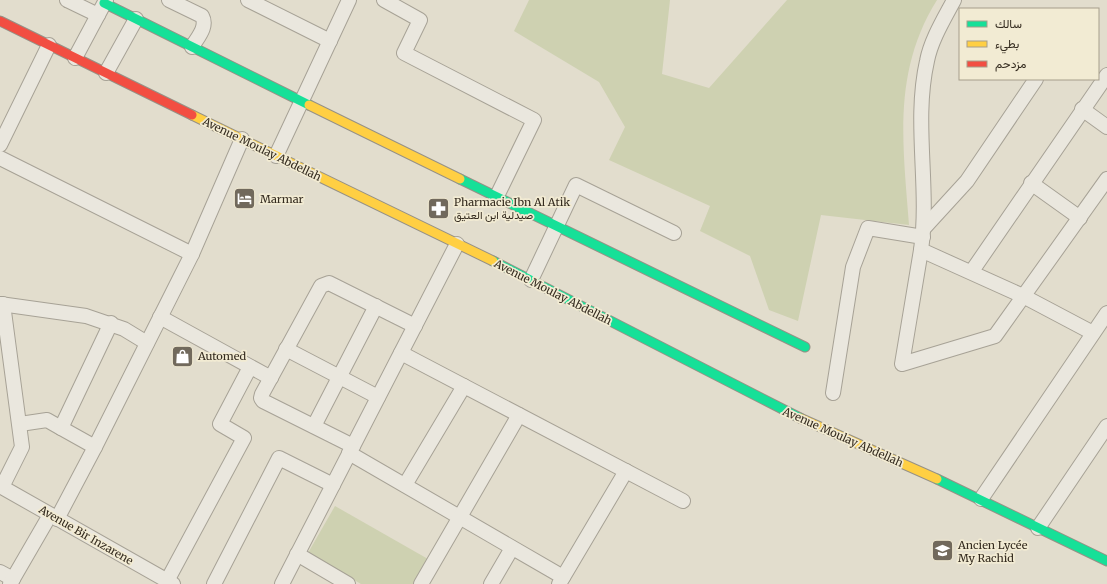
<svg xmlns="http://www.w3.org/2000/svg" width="1107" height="584" viewBox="0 0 1107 584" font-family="Merriweather,Vazirmatn,serif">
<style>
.green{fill:#ced1b1}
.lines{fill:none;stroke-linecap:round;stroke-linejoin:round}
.street-casing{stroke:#a7a296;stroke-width:16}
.fast-casing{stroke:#969186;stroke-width:11}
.slow-casing{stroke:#969186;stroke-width:11}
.jam-casing{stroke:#969186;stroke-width:11}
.street{stroke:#eae7de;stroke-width:14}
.fast{stroke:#16e098;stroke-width:9}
.slow{stroke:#ffcf43;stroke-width:9}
.jam{stroke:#f24e42;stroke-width:9}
.labels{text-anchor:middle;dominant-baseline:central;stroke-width:3.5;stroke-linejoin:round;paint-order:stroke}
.street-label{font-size:11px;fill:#342b1f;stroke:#f2ebd3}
.poi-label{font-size:11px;fill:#342b1f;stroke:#f2ebd3;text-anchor:start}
</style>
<rect width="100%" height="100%" fill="#e2ddcd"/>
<g class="green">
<path d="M529 0H670L662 74 709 88 787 0H937C892 72 903 145 909 225L821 215 798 321 769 310 750 256 700 231 710 206 609 160 625 127 599 82 514 31Z"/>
<path d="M335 506 428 559 414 584H361L308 553Z"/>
</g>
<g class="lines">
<defs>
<g id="street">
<path d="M67 0 98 15"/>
<path d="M169 0 202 16C208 27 197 38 192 47"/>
<path d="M248 0 330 41"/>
<path d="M384 0 420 20 404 53 534 120 496 198"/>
<path d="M954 0C944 19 931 40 927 61 913 123 930 187 921 250L1023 296 1093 333"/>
<path d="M75 58 106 0"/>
<path d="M106 73 136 19"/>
<path d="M1082 109 1107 127"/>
<path d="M0 145 49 45"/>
<path d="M276 156 349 0"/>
<path d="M0 158 192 254"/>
<path d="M1031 183 1080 218"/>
<path d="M924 228 967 181 1036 79"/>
<path d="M921 250 902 364 995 336 1107 179"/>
<path d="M972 271 1107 75"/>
<path d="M531 280 576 185 674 233"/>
<path d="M0 304 86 316 124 329 147 343"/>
<path d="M160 317 271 378"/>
<path d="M286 349 378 397"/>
<path d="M401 353 683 501"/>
<path d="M833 393 853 267 868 228 923 237"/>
<path d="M20 424 47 420 61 428"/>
<path d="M314 426 376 306"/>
<path d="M353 446 263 401 261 398 262 394 321 286 329 283 415 326"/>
<path d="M95 447 61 428 111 323"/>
<path d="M349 453 563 577"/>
<path d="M405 485 464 386"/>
<path d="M0 486 173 584"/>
<path d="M2 487 22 447 3 304"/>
<path d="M981 499 1107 313"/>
<path d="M57 519 95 447 192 254 242 139"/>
<path d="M1038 528 1107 426"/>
<path d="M297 554 348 584"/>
<path d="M0 572 13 579"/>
<path d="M167 581 244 438 220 424 250 367"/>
<path d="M10 584 50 515"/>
<path d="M214 584 279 458 333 485"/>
<path d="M282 584 457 244"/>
<path d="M421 584 519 415"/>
<path d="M491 584 512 548"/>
<path d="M559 584 626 471"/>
</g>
<g id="fast">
<path d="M104 3 309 105"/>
<path d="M460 179 805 347"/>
<path d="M493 261 800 418"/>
<path d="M937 479 1107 561"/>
</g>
<g id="slow">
<path d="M309 105 460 179"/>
<path d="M192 115 493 261"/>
<path d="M800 418 937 479"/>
</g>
<path id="jam" d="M0 21 192 115"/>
</defs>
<use href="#street" class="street-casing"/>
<use href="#fast" class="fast-casing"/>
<use href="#slow" class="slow-casing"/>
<use href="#jam" class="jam-casing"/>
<use href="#street" class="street"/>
<use href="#fast" class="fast"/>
<use href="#slow" class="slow"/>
<use href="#jam" class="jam"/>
</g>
<defs>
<symbol id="hotel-square" viewBox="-11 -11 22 22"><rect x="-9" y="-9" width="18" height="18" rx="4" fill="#71695c" stroke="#f2ebd3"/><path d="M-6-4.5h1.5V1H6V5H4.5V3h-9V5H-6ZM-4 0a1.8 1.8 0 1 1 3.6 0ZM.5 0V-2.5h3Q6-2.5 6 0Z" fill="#fff"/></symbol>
<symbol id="pharmacy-square" viewBox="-11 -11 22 22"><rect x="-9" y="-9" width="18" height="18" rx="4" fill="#71695c" stroke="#f2ebd3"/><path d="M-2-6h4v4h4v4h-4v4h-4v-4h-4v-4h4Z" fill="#fff"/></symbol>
<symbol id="shop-square" viewBox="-11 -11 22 22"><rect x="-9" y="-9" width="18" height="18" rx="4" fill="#71695c" stroke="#f2ebd3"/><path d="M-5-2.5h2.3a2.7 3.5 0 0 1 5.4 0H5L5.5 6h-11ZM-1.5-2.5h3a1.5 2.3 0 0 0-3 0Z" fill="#fff"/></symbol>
<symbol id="school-square" viewBox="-11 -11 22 22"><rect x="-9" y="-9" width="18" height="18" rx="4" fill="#71695c" stroke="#f2ebd3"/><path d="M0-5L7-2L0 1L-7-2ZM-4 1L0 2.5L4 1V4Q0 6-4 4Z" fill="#fff"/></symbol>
</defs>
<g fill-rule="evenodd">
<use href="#hotel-square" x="232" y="186" width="25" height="25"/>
<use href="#pharmacy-square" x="426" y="196" width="25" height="25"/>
<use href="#shop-square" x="170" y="344" width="25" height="25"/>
<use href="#school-square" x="930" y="538" width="25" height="25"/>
</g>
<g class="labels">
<g class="street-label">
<text transform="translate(262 149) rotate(26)">Avenue Moulay Abdellah</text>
<text transform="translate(553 292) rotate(27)">Avenue Moulay Abdellah</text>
<text transform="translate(843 437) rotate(24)">Avenue Moulay Abdellah</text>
<text transform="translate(86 535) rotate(30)">Avenue Bir Inzarene</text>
</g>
<g class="poi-label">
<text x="260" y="199">Marmar</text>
<text x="454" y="202">Pharmacie Ibn Al Atik<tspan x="454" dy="13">صيدلية ابن العتيق</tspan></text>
<text x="198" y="356">Automed</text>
<text x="958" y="545">Ancien Lycée<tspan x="958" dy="13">My Rachid</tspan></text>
</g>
</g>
<rect x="959" y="8" width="140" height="72" fill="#f2ebd3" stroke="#a69e8b"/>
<rect x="967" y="21" width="20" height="6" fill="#16e098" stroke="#a69e8b"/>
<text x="995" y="28" font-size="12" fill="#342b1f">سالك</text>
<rect x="967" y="41" width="20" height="6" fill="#ffcf43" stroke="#a69e8b"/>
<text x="995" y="48" font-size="12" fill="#342b1f">بطيء</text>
<rect x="967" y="61" width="20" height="6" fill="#f24e42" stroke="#a69e8b"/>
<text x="995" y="68" font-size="12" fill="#342b1f">مزدحم</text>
</svg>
